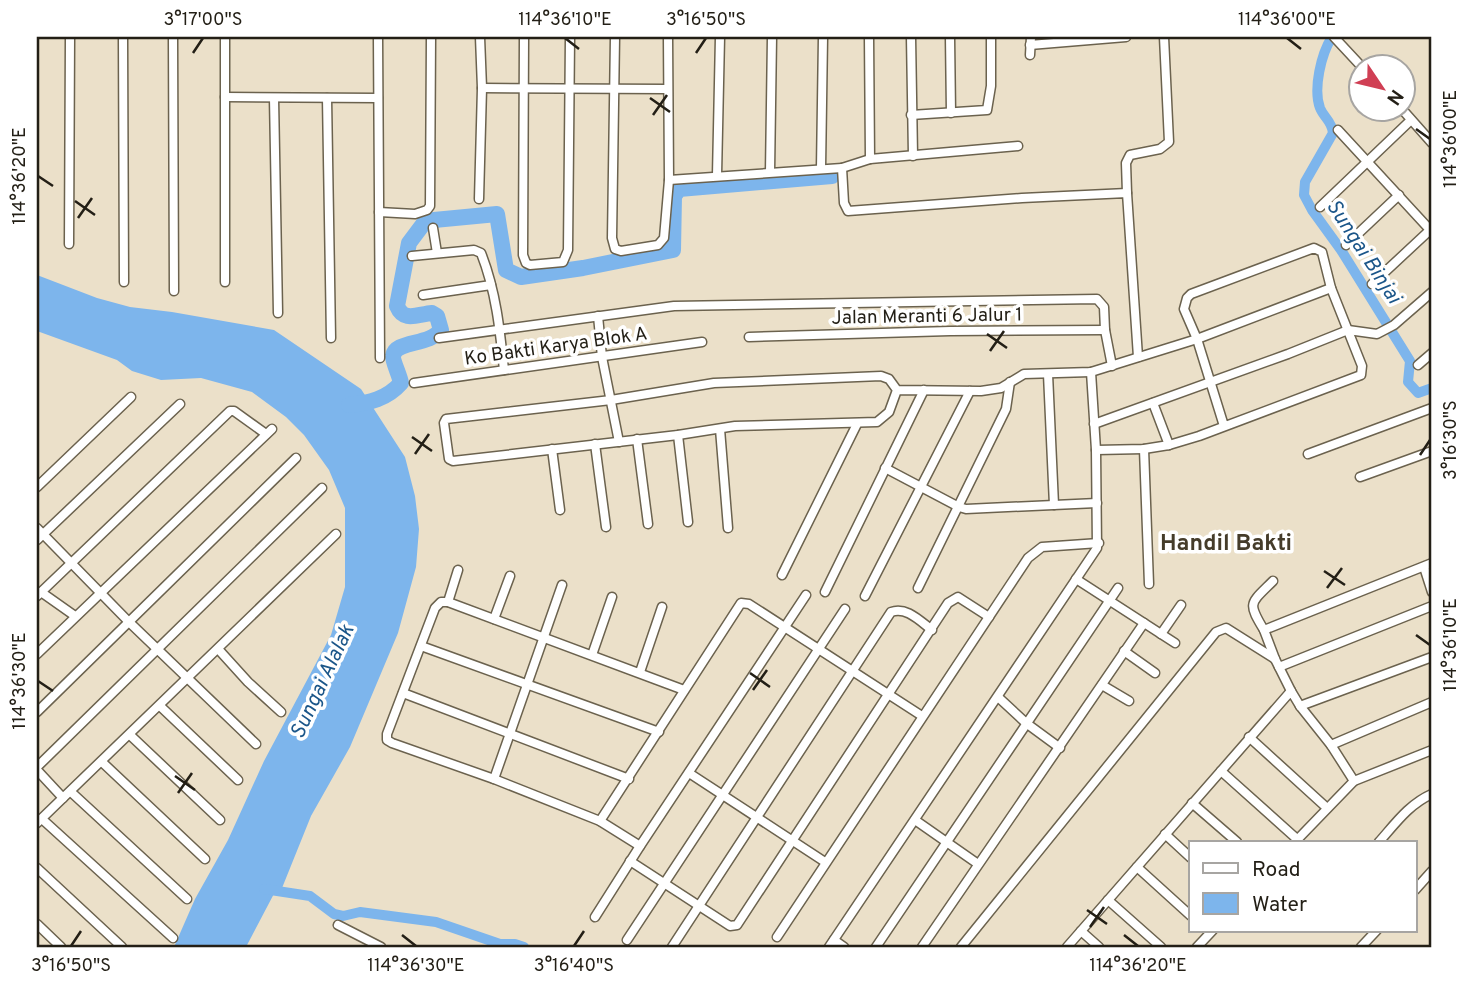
<svg xmlns="http://www.w3.org/2000/svg" width="1469" height="984" viewBox="0 0 1469 984" font-family="Overpass,sans-serif">
<style>
.water{fill:#7db5ec}
.lines{fill:none;stroke-linecap:round;stroke-linejoin:round}
.canal{stroke:#7db5ec;stroke-width:10}
.river{stroke:#7db5ec;stroke-width:16}
.minor-casing{stroke:#6b624e;stroke-width:11}
.minor{stroke:#fff;stroke-width:8}
.ticks{fill:none;stroke:#231f16;stroke-width:2.5}
.labels{text-anchor:middle;dominant-baseline:central;stroke-width:7;stroke-linejoin:round;paint-order:stroke}
.street-label{font-size:19px;fill:#231f16;stroke:#fff}
.water-label{font-size:21px;font-style:italic;fill:#1b5689;stroke:#fff}
.quarter-label{font-size:23px;font-weight:bold;fill:#453c2a;stroke:#fff}
.neatline{fill:none;stroke:#231f16;stroke-width:2.5}
.ticks-label{font-size:18px;text-anchor:middle;fill:#231f16}
</style>
<rect width="100%" height="100%" fill="#ebe0c9"/>
<path class="water" d="M37 275 97 298 130 307 172 312 274 330 361 389 405 457 415 496 419 529 416 567 398 633 350 747 311 816 280 893 277 888 246 947H174L195 899 228 840 264 761 331 635 345 587V508L329 470 304 435 286 417 252 392 201 378 161 380 132 371 117 360 37 331Z"/>
<g class="lines">
<g class="canal">
<path d="M1332 37C1321 54 1313 89 1320 108 1324 118 1332 121 1333 133L1305 182 1304 195 1312 210 1341 250 1410 361 1408 382 1418 393 1432 388"/>
<path d="M264 889 310 896 334 914 343 916 360 912 436 922 500 944H515L524 947"/>
</g>
<path class="river" d="M349 405C369 403 387 399 401 383 400 376 392 360 393 356 395 340 429 346 441 330L437 316 432 313C418 314 404 323 397 306L409 243 424 223 434 220 497 214 506 270 521 277 583 268 673 250 674 196 679 189 832 176"/>
<defs>
<g id="minor">
<path d="M123 37 124 282"/>
<path d="M173 37 174 291"/>
<path d="M225 37V282"/>
<path d="M378 37 380 358"/>
<path d="M524 37 523 255 526 263 530 265 563 262 568 250 570 37"/>
<path d="M615 37 612 238 615 249 621 251 658 245 664 238 669 180 668 37"/>
<path d="M869 37 870 159 1018 146"/>
<path d="M911 37 913 156"/>
<path d="M950 37 951 113"/>
<path d="M1334 37 1361 66"/>
<path d="M1030 45 1126 37"/>
<path d="M1030 55 1031 37"/>
<path d="M482 88 667 89"/>
<path d="M225 97 378 98"/>
<path d="M274 98 278 313"/>
<path d="M327 98 331 338"/>
<path d="M1401 108 1432 143"/>
<path d="M911 115 987 110 991 86V37"/>
<path d="M1338 130 1432 232"/>
<path d="M870 159 842 168 844 203 848 211 1022 198 1127 193 1138 357"/>
<path d="M821 168 823 37"/>
<path d="M770 172 772 37"/>
<path d="M717 175 720 37"/>
<path d="M669 180 842 168"/>
<path d="M1127 193 1126 163 1130 155 1160 149 1169 142 1164 37"/>
<path d="M479 199 482 88 480 37"/>
<path d="M1320 207 1411 120"/>
<path d="M379 212 415 214 427 210 430 206 431 37"/>
<path d="M433 228 437 253"/>
<path d="M69 244 70 37"/>
<path d="M1346 245 1399 195"/>
<path d="M412 256 474 250 481 253C496 291 500 330 504 370"/>
<path d="M1372 284 1430 230"/>
<path d="M423 295 491 285"/>
<path d="M598 316 602 357 619 442"/>
<path d="M749 337 950 331 1105 330"/>
<path d="M439 338 674 306 1097 299 1104 307 1105 330 1112 366"/>
<path d="M1418 365 1432 353"/>
<path d="M1048 374 1054 505"/>
<path d="M414 383 702 342"/>
<path d="M897 390 889 412 877 422 735 426 678 435 453 461 449 459 444 423 446 419 611 400 714 383 881 376 889 379 897 390 981 391 1001 388 1024 374 1091 372 1197 339 1331 288"/>
<path d="M1153 403 1169 445"/>
<path d="M1094 424 1288 354 1348 330 1377 334 1394 325 1432 292"/>
<path d="M720 429 728 528"/>
<path d="M678 435 688 522"/>
<path d="M637 439 648 524"/>
<path d="M595 444 606 527"/>
<path d="M552 449 560 510"/>
<path d="M1144 449 1149 584"/>
<path d="M1096 450 1144 449 1169 445 1199 436 1361 375 1362 366 1331 288 1322 252 1314 248 1191 294 1187 298 1184 309 1197 339 1224 426"/>
<path d="M1308 454 1432 408"/>
<path d="M885 468 959 507 966 509 1097 503"/>
<path d="M1360 477 1432 451"/>
<path d="M37 487 131 397"/>
<path d="M37 528 128 621 256 744"/>
<path d="M37 540 180 404"/>
<path d="M1424 567 1432 592"/>
<path d="M782 575 857 424"/>
<path d="M1076 579 1175 643"/>
<path d="M918 588 1006 409 1010 382"/>
<path d="M41 592 75 616"/>
<path d="M825 592 924 390"/>
<path d="M37 596 230 411H234L266 434"/>
<path d="M865 596 970 391"/>
<path d="M448 602 458 570"/>
<path d="M494 619 510 576"/>
<path d="M1264 630C1247 602 1250 604 1273 581"/>
<path d="M1161 634 1181 605"/>
<path d="M421 646 659 732"/>
<path d="M219 650 248 682 281 712"/>
<path d="M1124 651 1155 673"/>
<path d="M37 654 272 429"/>
<path d="M592 655 612 597"/>
<path d="M1279 667 1432 606"/>
<path d="M640 672 662 607"/>
<path d="M1102 685 1129 701"/>
<path d="M1291 691 1275 659 1264 630 1432 563"/>
<path d="M403 693 629 779"/>
<path d="M998 697 1026 723 1060 748"/>
<path d="M160 706 238 780"/>
<path d="M1300 706 1432 657"/>
<path d="M37 712 296 458"/>
<path d="M130 735 220 820"/>
<path d="M1249 737 1327 808"/>
<path d="M1331 745 1432 702"/>
<path d="M102 762 205 859"/>
<path d="M37 767 322 488"/>
<path d="M37 770 63 798"/>
<path d="M1221 771 1298 840"/>
<path d="M689 773 825 862"/>
<path d="M494 779 562 585"/>
<path d="M71 792 187 899"/>
<path d="M1192 803 1237 842"/>
<path d="M42 819 173 938"/>
<path d="M915 820 978 864"/>
<path d="M600 821 741 603 749 604 922 716"/>
<path d="M37 823 336 534"/>
<path d="M1165 834 1191 858"/>
<path d="M1295 842 1354 781 1432 750"/>
<path d="M1379 842C1395 824 1409 804 1432 794"/>
<path d="M640 846 600 821 494 779 392 743 387 740V734L435 608 441 602H448L684 690"/>
<path d="M630 861 730 926 737 925 948 603 958 597 989 617"/>
<path d="M1137 867 1191 916"/>
<path d="M37 868 122 947"/>
<path d="M1415 890 1432 871"/>
<path d="M1108 900 1161 947"/>
<path d="M595 917 640 846 806 595"/>
<path d="M37 924 61 947"/>
<path d="M338 925 381 947"/>
<path d="M1081 931 1099 947"/>
<path d="M777 937 1028 558 1042 547 1099 543"/>
<path d="M627 940 845 609"/>
<path d="M834 940 844 947"/>
<path d="M672 947 891 612C906 606 920 621 932 630"/>
<path d="M829 947 1097 548 1096 450 1091 372"/>
<path d="M876 947 1118 588"/>
<path d="M922 947 1144 623"/>
<path d="M961 947 1216 632 1226 628 1275 659"/>
<path d="M1067 947 1291 691 1300 706 1331 745 1354 781"/>
<path d="M1197 947 1213 930"/>
<path d="M1361 947 1377 930"/>
</g>
</defs>
<use href="#minor" class="minor-casing"/>
<use href="#minor" class="minor"/>
</g>
<path class="ticks" d="M565 38 579 49M1287 38 1301 49M193 53 203 38M696 53 706 38M650 98 670 112M653 115 667 95M1416 129 1430 139M38 176 53 186M75 201 95 215M78 218 92 198M987 334 1007 348M990 351 1004 331M412 437 432 451M415 454 429 434M1420 455 1430 440M1324 571 1345 585M1327 588 1342 568M1416 635 1430 645M750 673 770 687M38 681 53 691M753 690 767 670M175 776 195 790M178 793 192 773M1087 910 1107 924M1090 927 1104 907M402 935 416 946M1124 935 1138 946M71 946 81 931M574 946 584 931"/>
<g class="labels">
<g class="street-label">
<text transform="translate(927 317) rotate(-1)">Jalan Meranti 6 Jalur 1</text>
<text transform="translate(556 347) rotate(-8)">Ko Bakti Karya Blok A</text>
</g>
<g class="water-label">
<text transform="translate(1363 252) rotate(57)">Sungai Binjai</text>
<text transform="translate(323 682) rotate(-65)">Sungai Alalak</text>
</g>
<g class="quarter-label">
<text x="1226" y="544">Handil Bakti</text>
</g>
</g>
<rect width="1469" height="984" fill="none" stroke="#ffffff" stroke-width="77"/>
<rect x="1189" y="841" width="228" height="91" fill="#ffffff" stroke="#a7a5a2" stroke-width="2"/>
<rect x="1203" y="863" width="35" height="10" fill="#ffffff" stroke="#a7a5a2" stroke-width="2"/>
<text x="1252" y="876" font-size="21" fill="#231f16">Road</text>
<rect x="1203" y="893" width="35" height="21" fill="#7db5ec" stroke="#a7a5a2" stroke-width="2"/>
<text x="1252" y="911" font-size="21" fill="#231f16">Water</text>
<g transform="translate(1382 88) rotate(125)"><circle r="33" fill="#ffffff" stroke="#a7a5a2" stroke-width="2"/>
<path d="M0-5L12 26L0 18L-12 26Z" fill="#d03f54"/>
<text y="-10" font-size="19" font-weight="bold" text-anchor="middle" fill="#231f16">N</text>
</g>
<rect x="38" y="38" width="1392" height="908" class="neatline"/>
<g class="ticks-label">
<text x="203" y="25">3°17'00"S</text>
<text x="565" y="25">114°36'10"E</text>
<text x="706" y="25">3°16'50"S</text>
<text x="1287" y="25">114°36'00"E</text>
<text transform="translate(1450 139) rotate(-90)" y="6">114°36'00"E</text>
<text transform="translate(19 176) rotate(-90)" y="6">114°36'20"E</text>
<text transform="translate(1450 440) rotate(-90)" y="6">3°16'30"S</text>
<text transform="translate(1450 645) rotate(-90)" y="6">114°36'10"E</text>
<text transform="translate(19 681) rotate(-90)" y="6">114°36'30"E</text>
<text x="71" y="971">3°16'50"S</text>
<text x="416" y="971">114°36'30"E</text>
<text x="574" y="971">3°16'40"S</text>
<text x="1138" y="971">114°36'20"E</text>
</g>
</svg>
